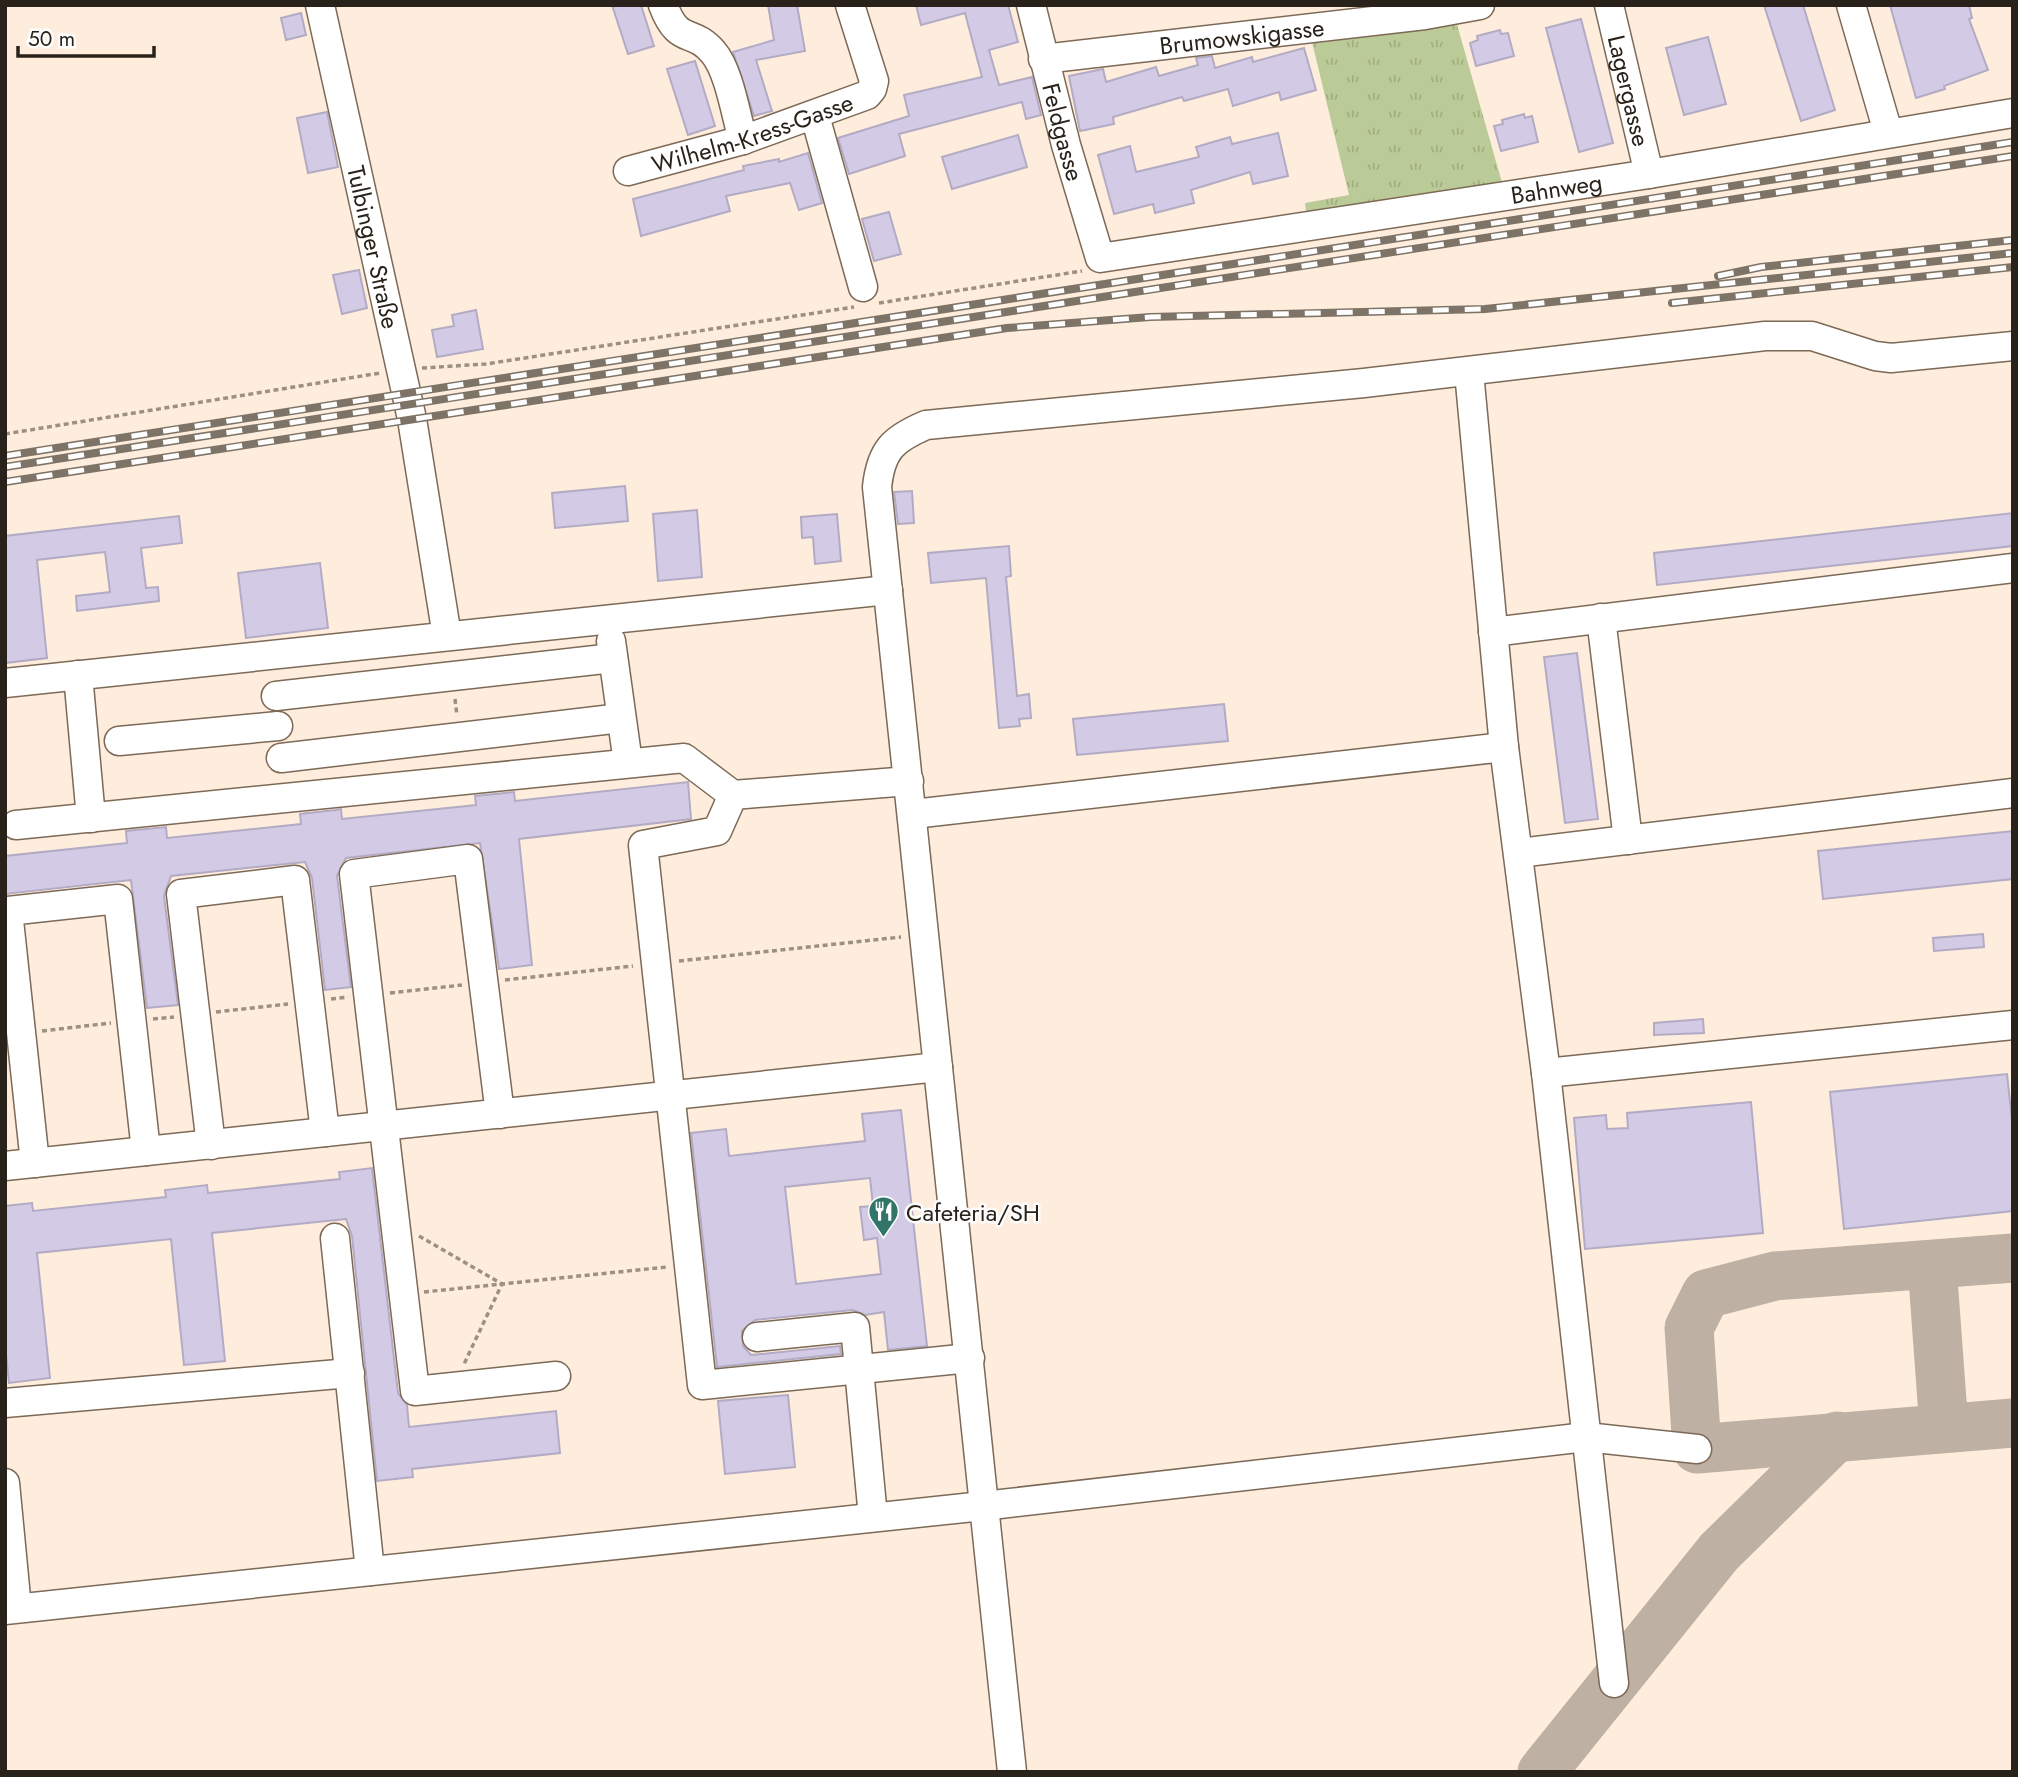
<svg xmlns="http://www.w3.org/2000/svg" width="2018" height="1777" viewBox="0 0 2018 1777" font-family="Jost,sans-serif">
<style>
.grass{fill:url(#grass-tufts)}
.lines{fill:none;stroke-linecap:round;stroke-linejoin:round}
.taxiway{stroke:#beb0a2;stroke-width:49}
.building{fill:#d3cbe5;stroke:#b3abc4;stroke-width:2;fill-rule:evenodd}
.minor-casing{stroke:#7c6956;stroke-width:31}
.path{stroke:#9c9083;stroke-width:3.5;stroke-dasharray:5 3.5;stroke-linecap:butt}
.minor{stroke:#fff;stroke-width:28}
.rail-casing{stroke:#7e7367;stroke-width:8}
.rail{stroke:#fdfdfd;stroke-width:5;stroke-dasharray:16;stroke-linecap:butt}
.labels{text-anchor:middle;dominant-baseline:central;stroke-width:5;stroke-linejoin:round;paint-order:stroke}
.street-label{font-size:24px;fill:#29221a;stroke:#fdfdfd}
.poi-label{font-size:24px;fill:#29221a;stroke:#fdfdfd;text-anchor:start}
</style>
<defs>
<pattern id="grass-tufts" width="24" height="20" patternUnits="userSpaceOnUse" patternTransform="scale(1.75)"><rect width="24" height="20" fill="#bbcb97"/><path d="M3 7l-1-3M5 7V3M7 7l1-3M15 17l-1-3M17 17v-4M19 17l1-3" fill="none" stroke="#a1ae82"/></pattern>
</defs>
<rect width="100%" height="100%" fill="#feeddc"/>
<path class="grass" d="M1456 21 1507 200 1308 230 1305 203 1349 195 1311 38Z"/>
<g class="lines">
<g class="taxiway">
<path d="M2013 1258 1775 1276 1706 1294 1689 1328 1697 1449 2013 1423"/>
<path d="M1932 1265 1944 1428"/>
<path d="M1542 1772 1719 1552 1837 1436"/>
</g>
</g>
<g class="building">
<path d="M612 5H641L654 46 628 54Z"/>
<path d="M768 5H797L805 51 756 60 772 111 754 116 733 52 774 40Z"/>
<path d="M916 5H1008L1018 42 989 50 999 85 1032 77 1041 115 1026 119 1022 102 899 134 905 156 849 174 838 138 909 116 904 95 982 77 965 13 921 25Z"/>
<path d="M1764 5H1803L1835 110 1801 121Z"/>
<path d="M1890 5H1969L1972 18 1969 19 1988 70 1944 86 1945 89 1916 98Z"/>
<path d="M301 13 306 35 286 40 281 18Z"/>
<path d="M1581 19 1613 143 1579 152 1546 28Z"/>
<path d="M1500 30 1501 34 1508 33 1514 56 1476 66 1470 43 1478 40 1477 36Z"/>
<path d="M1708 37 1726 104 1684 115 1666 48Z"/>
<path d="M1304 48 1316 90 1281 100 1279 92 1233 106 1228 89 1184 101 1182 97 1113 117 1114 124 1080 131 1069 76 1103 69 1106 82 1156 67 1159 76 1198 65 1196 58 1212 56 1215 68 1252 57 1253 62Z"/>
<path d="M695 61 715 126 688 135 667 69Z"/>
<path d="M327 112 338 167 308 173 297 118Z"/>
<path d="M1524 114 1525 118 1532 116 1538 142 1501 151 1494 126 1503 124 1502 120Z"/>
<path d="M1278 133 1288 176 1253 184 1250 172 1191 190 1194 203 1155 213 1153 204 1114 214 1098 155 1130 146 1136 172 1199 157 1196 147 1230 137 1232 144Z"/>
<path d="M1018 135 1027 167 952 189 942 157Z"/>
<path d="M808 153 822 203 799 210 790 183 726 196 730 211 641 236 633 199 744 170 743 166 779 159V162Z"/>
<path d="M889 212 901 254 874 261 862 219Z"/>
<path d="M359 270 367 308 342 314 333 275Z"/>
<path d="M476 310 483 349 437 357 432 330 454 326 452 315Z"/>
<path d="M625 486 628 521 555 528 552 493Z"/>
<path d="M912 491 914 523 898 524 894 492Z"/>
<path d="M697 510 702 577 658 581 653 514Z"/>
<path d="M2013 513V546L1657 585 1654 553Z"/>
<path d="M837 514 841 561 815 564 813 537 802 538 801 517Z"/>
<path d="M179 516 182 543 141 548 146 588 158 587 159 601 77 611 76 596 110 592 105 552 37 560 47 658 5 663V536Z"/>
<path d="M1009 546 1011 576 1006 577 1017 696 1029 694 1031 718 1019 719 1020 726 999 728 986 578 931 583 928 553Z"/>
<path d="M320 563 328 628 246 638 238 573Z"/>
<path d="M1577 653 1598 819 1565 823 1544 657Z"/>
<path d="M1224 704 1228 741 1077 755 1073 719Z"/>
<path d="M688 782 691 819 519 839 532 965 499 969 480 843 346 858 337 876 351 987 325 990 312 878 305 862 171 876 164 896 178 1005 147 1008 131 880 5 894V856L127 843 126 831 166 827 167 838 301 824 300 814 336 810 341 809 342 819 476 805 475 796 514 792 515 801Z"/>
<path d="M2013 831V879L1823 899 1818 851Z"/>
<path d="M1983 934 1984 947 1934 951 1933 938Z"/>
<path d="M1703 1019 1704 1033 1654 1035V1023Z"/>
<path d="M2007 1074 2013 1129V1211L1844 1229 1830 1092Z"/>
<path d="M1751 1102 1763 1233 1585 1249 1574 1118 1606 1115 1607 1129 1628 1128 1627 1113Z"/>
<path d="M901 1110 927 1346 888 1350 884 1312 865 1315 853 1310 755 1320 742 1331 743 1346 751 1355 840 1346 841 1354 717 1367 691 1133 726 1129 729 1156 865 1141 862 1114ZM870 1178 873 1206 860 1207 864 1240 877 1238 881 1274 796 1284 785 1187Z"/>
<path d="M372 1168 398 1393 407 1405 409 1427 556 1411 560 1453 412 1469 413 1477 377 1481 352 1236 346 1219 212 1233 225 1361 184 1365 171 1239 37 1253 50 1378 9 1383 5 1344V1206L32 1203 33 1211 166 1197 165 1190 207 1185 208 1193 340 1179 339 1172Z"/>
<path d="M788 1395 795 1467 725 1474 718 1401Z"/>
</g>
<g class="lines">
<defs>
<g id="minor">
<path id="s1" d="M320 5 412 419 447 636"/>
<path d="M663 5C679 47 692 27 713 52 729 70 736 116 743 140"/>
<path id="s2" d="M1031 5 1066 145 1100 258 1649 174 2013 113"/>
<path id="s3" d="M1609 5 1649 174"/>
<path d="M1851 5 1888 132"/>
<path id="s4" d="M1043 59 1425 15 1480 5"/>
<path d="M815 116 863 287"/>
<path id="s5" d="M628 171 743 140 867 95 872 89 874 81 850 5"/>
<path d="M1469 372 1504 747 1546 1073 1614 1683"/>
<path d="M1601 618 1628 840"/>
<path d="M1493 632 2013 568"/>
<path d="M611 641 628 763"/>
<path d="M78 675 91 818"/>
<path d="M5 683 888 590"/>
<path d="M276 696 613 658"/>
<path d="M119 741 278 726"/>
<path d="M281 758 621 718"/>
<path d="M909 781 733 795 717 831 643 845 702 1385 970 1358"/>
<path d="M913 814 1504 747"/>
<path d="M16 825 684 758 733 795"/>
<path d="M1519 853 2013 793"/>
<path d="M1546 1073 2013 1025"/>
<path d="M500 1114 468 859 354 874 415 1391 556 1376"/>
<path d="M211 1145 181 894 295 880 325 1132"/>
<path d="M35 1163 8 911 118 899 146 1151"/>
<path d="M5 1166 938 1067"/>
<path d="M335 1238 370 1571"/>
<path d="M757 1337 855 1327 873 1517"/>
<path d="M5 1403 350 1373"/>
<path d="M5 1483 17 1608"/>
<path d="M5 1610 983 1506 1586 1437 1697 1449"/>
<path d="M1012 1772 877 487C881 450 893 439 926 425L1364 383 1765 336H1812L1875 356 1891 358 2013 346"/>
</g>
</defs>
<use href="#minor" class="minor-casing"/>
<g class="path">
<path d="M879 303 1082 271"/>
<path d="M422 368 486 364 854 307"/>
<path d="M5 434 380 373"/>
<path d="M455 699 457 716"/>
<path d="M679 961 901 937"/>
<path d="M505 980 633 966"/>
<path d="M390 993 462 985"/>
<path d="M331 999 348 997"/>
<path d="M216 1012 288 1004"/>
<path d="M153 1019 174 1017"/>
<path d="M42 1031 111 1023"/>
<path d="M419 1236 502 1284 464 1364"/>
<path d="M424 1292 667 1267"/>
</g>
<use href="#minor" class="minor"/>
<defs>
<g id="rail">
<path d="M1718 276 1761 267 2013 240"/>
<path d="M1672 303 2013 267"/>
<path d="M5 456 2013 142"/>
<path d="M5 467 2013 156"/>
<path d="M5 482 1007 328 1150 317 1485 309 2013 253"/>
</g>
</defs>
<use href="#rail" class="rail-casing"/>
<use href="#rail" class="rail"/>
</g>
<defs>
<symbol id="restaurant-pin" viewBox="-11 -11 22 30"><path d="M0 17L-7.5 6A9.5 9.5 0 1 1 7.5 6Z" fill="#317568" stroke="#fdfdfd"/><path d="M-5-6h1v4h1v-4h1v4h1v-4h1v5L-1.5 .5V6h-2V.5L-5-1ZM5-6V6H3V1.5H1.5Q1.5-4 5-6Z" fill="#fff"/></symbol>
</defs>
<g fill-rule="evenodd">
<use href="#restaurant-pin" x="866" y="1194" width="35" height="47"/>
</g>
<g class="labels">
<g class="street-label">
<text stroke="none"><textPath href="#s4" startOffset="200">Brumowskigasse</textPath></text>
<text stroke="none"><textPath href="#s3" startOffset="88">Lagergasse</textPath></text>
<text stroke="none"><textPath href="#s5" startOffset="130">Wilhelm-Kress-Gasse</textPath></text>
<text stroke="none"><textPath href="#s2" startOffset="131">Feldgasse</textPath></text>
<text stroke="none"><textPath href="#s2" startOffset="724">Bahnweg</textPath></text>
<text stroke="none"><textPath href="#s1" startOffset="248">Tulbinger Straße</textPath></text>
</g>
<g class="poi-label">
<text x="906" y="1212">Cafeteria/SH</text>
</g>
</g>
<rect width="2018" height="1777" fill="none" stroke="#29221a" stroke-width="14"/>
<path d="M18 46v10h136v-10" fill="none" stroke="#29221a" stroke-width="3.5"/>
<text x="28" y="46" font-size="21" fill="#29221a" stroke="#fdfdfd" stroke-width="5" paint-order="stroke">50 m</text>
</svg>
